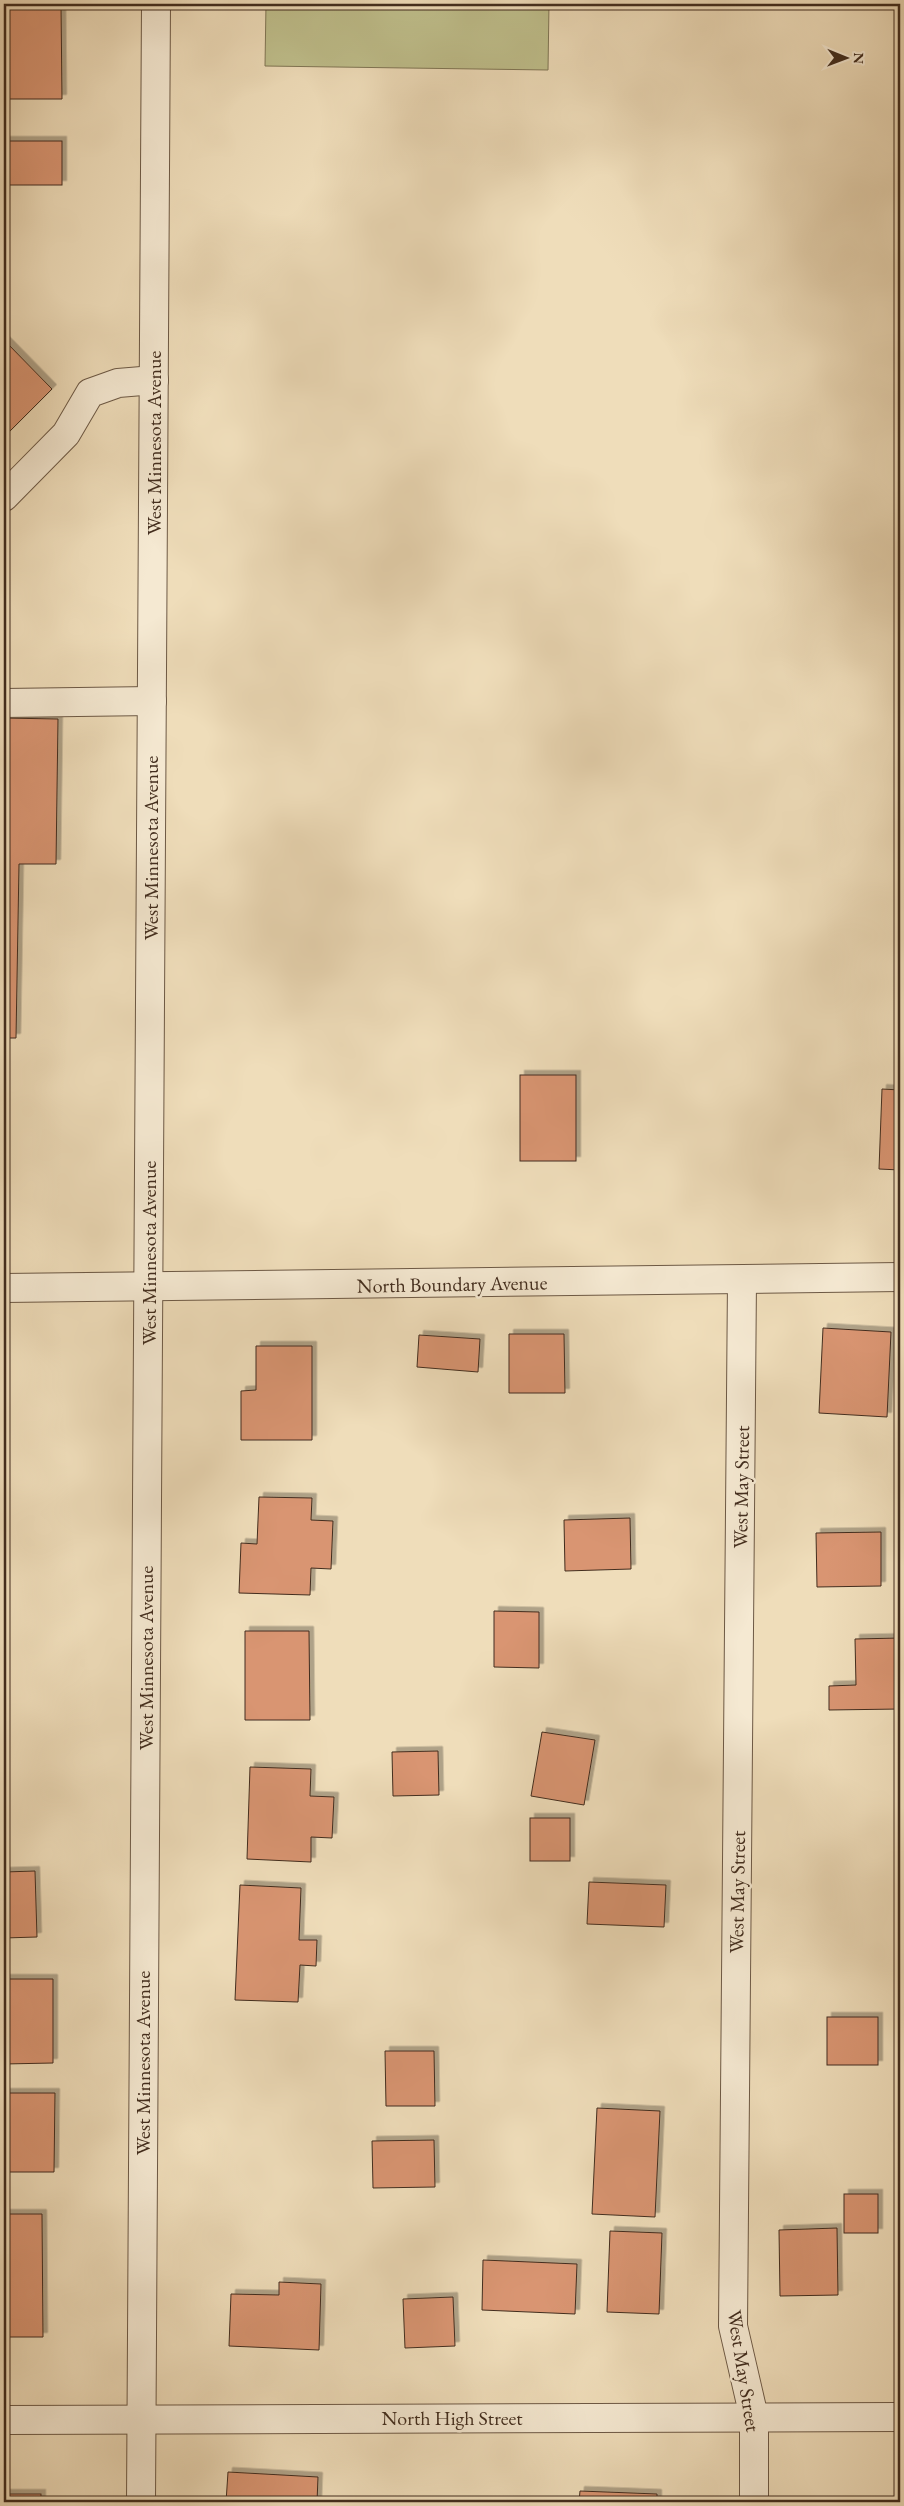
<svg xmlns="http://www.w3.org/2000/svg" width="904" height="2506" viewBox="0 0 904 2506" font-family="'EB Garamond',serif">
<style>
.green{fill:#bfbf8c;stroke:#807655}
.building{fill:#d99572;stroke:#422d1e;filter:url(#shadow)}
.lines{fill:none;stroke-linecap:round;stroke-linejoin:round}
.minor-casing{stroke:#6d5945;stroke-width:30}
.minor{stroke:#f5e9d2;stroke-width:28}
.labels{text-anchor:middle;dominant-baseline:central;stroke-width:5;stroke-linejoin:round;paint-order:stroke}
.street-label{font-size:20px;fill:#422d1e;stroke:#f5e9d2}
</style>
<defs>
<filter id="shadow"><feDropShadow dx="4.5" dy="-4.5" stdDeviation="0" flood-color="#0004"/></filter>
</defs>
<rect width="100%" height="100%" fill="#efddba"/>
<filter id="stains"><feTurbulence type="fractalNoise" baseFrequency=".004" numOctaves="4"/><feColorMatrix values="0 0 0 0 .2 0 0 0 0 .09 0 0 0 0 .02 0 0 0 .5 -.17"/></filter>
<radialGradient id="worn" r=".72"><stop offset=".6" stop-color="#630" stop-opacity="0"/><stop offset="1" stop-color="#630" stop-opacity=".3"/></radialGradient>
<path class="green" d="M266 4H549L548 70 265 66Z"/>
<g class="building">
<path d="M4 4H61L62 99H4Z"/>
<rect x="4" y="141" width="58" height="44"/>
<path d="M4 340 52 389 4 437Z"/>
<path d="M4 718 58 719 56 864H19L16 1038H4Z"/>
<rect x="520" y="1075" width="56" height="86"/>
<path d="M882 1089 900 1090V1170L879 1169Z"/>
<path d="M823 1328 891 1332 887 1417 819 1413Z"/>
<path d="M509 1334H564L565 1393H509Z"/>
<path d="M419 1335 480 1339 478 1372 417 1367Z"/>
<path d="M256 1346H312V1440H241V1391L256 1390Z"/>
<path d="M259 1497 312 1498 311 1520 333 1521 331 1569 311 1568 310 1595 239 1593 241 1543 257 1544Z"/>
<path d="M630 1518 631 1569 565 1571 564 1520Z"/>
<path d="M881 1532V1586L817 1587 816 1533Z"/>
<path d="M494 1611 539 1612V1668L494 1667Z"/>
<path d="M245 1631H309L310 1720H245Z"/>
<path d="M900 1638V1709L829 1710V1686L856 1685 855 1639Z"/>
<path d="M542 1732 595 1740 584 1805 531 1796Z"/>
<path d="M438 1751 439 1795 393 1796 392 1752Z"/>
<path d="M250 1767 311 1769 310 1796 334 1797 332 1838 311 1837V1862L247 1859Z"/>
<rect x="530" y="1818" width="40" height="43"/>
<path d="M35 1871 37 1937 4 1938V1872Z"/>
<path d="M589 1882 666 1885 664 1927 587 1924Z"/>
<path d="M240 1885 301 1888 299 1940H317L316 1966 300 1965 298 2002 235 2000Z"/>
<path d="M4 1979H53V2063L4 2064Z"/>
<rect x="827" y="2017" width="51" height="48"/>
<path d="M385 2051H434L435 2106H386Z"/>
<path d="M4 2093H55L54 2172H4Z"/>
<path d="M597 2108 660 2111 655 2217 592 2214Z"/>
<path d="M434 2140 435 2187 373 2188 372 2141Z"/>
<rect x="844" y="2194" width="34" height="39"/>
<path d="M4 2214H42L43 2337H4Z"/>
<path d="M837 2228 838 2295 780 2296 779 2230Z"/>
<path d="M610 2231 662 2233 659 2314 607 2312Z"/>
<path d="M483 2260 577 2264 575 2314 482 2310Z"/>
<path d="M279 2282 321 2284 319 2350 229 2346 231 2294 279 2295Z"/>
<path d="M453 2297 455 2346 405 2348 403 2299Z"/>
<path d="M228 2472 318 2477 317 2502H226Z"/>
<path d="M580 2491 657 2494V2502H579Z"/>
<rect x="4" y="2494" width="37" height="8"/>
</g>
<g class="lines">
<defs>
<g id="minor">
<path d="M4 497 66 434 90 393 118 383 154 380"/>
<path d="M4 703 152 701"/>
<path d="M742 1280 733 2326 754 2417V2502"/>
<path d="M4 1288 900 1277"/>
<path d="M4 2420 900 2417"/>
<path d="M141 2502 156 4"/>
</g>
</defs>
<use href="#minor" class="minor-casing"/>
<use href="#minor" class="minor"/>
</g>
<g class="labels">
<g class="street-label">
<text transform="translate(154 443) rotate(-90)">West Minnesota Avenue</text>
<text transform="translate(151 848) rotate(-90)">West Minnesota Avenue</text>
<text transform="translate(149 1253) rotate(-90)">West Minnesota Avenue</text>
<text transform="translate(452 1284) rotate(-1)">North Boundary Avenue</text>
<text transform="translate(741 1487) rotate(-89)">West May Street</text>
<text transform="translate(146 1658) rotate(-90)">West Minnesota Avenue</text>
<text transform="translate(737 1892) rotate(-89)">West May Street</text>
<text transform="translate(143 2063) rotate(-90)">West Minnesota Avenue</text>
<text transform="translate(744 2371) rotate(81)">West May Street</text>
<text x="452" y="2418">North High Street</text>
</g>
</g>
<rect width="904" height="2506" fill="none" stroke="#efddba" stroke-width="20"/>
<rect x="5" y="5" width="894" height="2496" fill="none" stroke="#422d1e" stroke-width="2.5"/>
<rect x="10" y="10" width="884" height="2486" fill="none" stroke="#422d1e"/>
<g transform="translate(846 58) rotate(91)" stroke="#f5e9d2" stroke-width="4" paint-order="stroke">
<path d="M0-4L9 19L0 12L-9 19Z" fill="#422d1e"/>
<text y="-8" font-size="14" font-weight="bold" text-anchor="middle" fill="#422d1e">N</text>
</g>
<rect width="100%" height="100%" filter="url(#stains)"/>
<rect width="100%" height="100%" fill="url(#worn)"/>
</svg>
